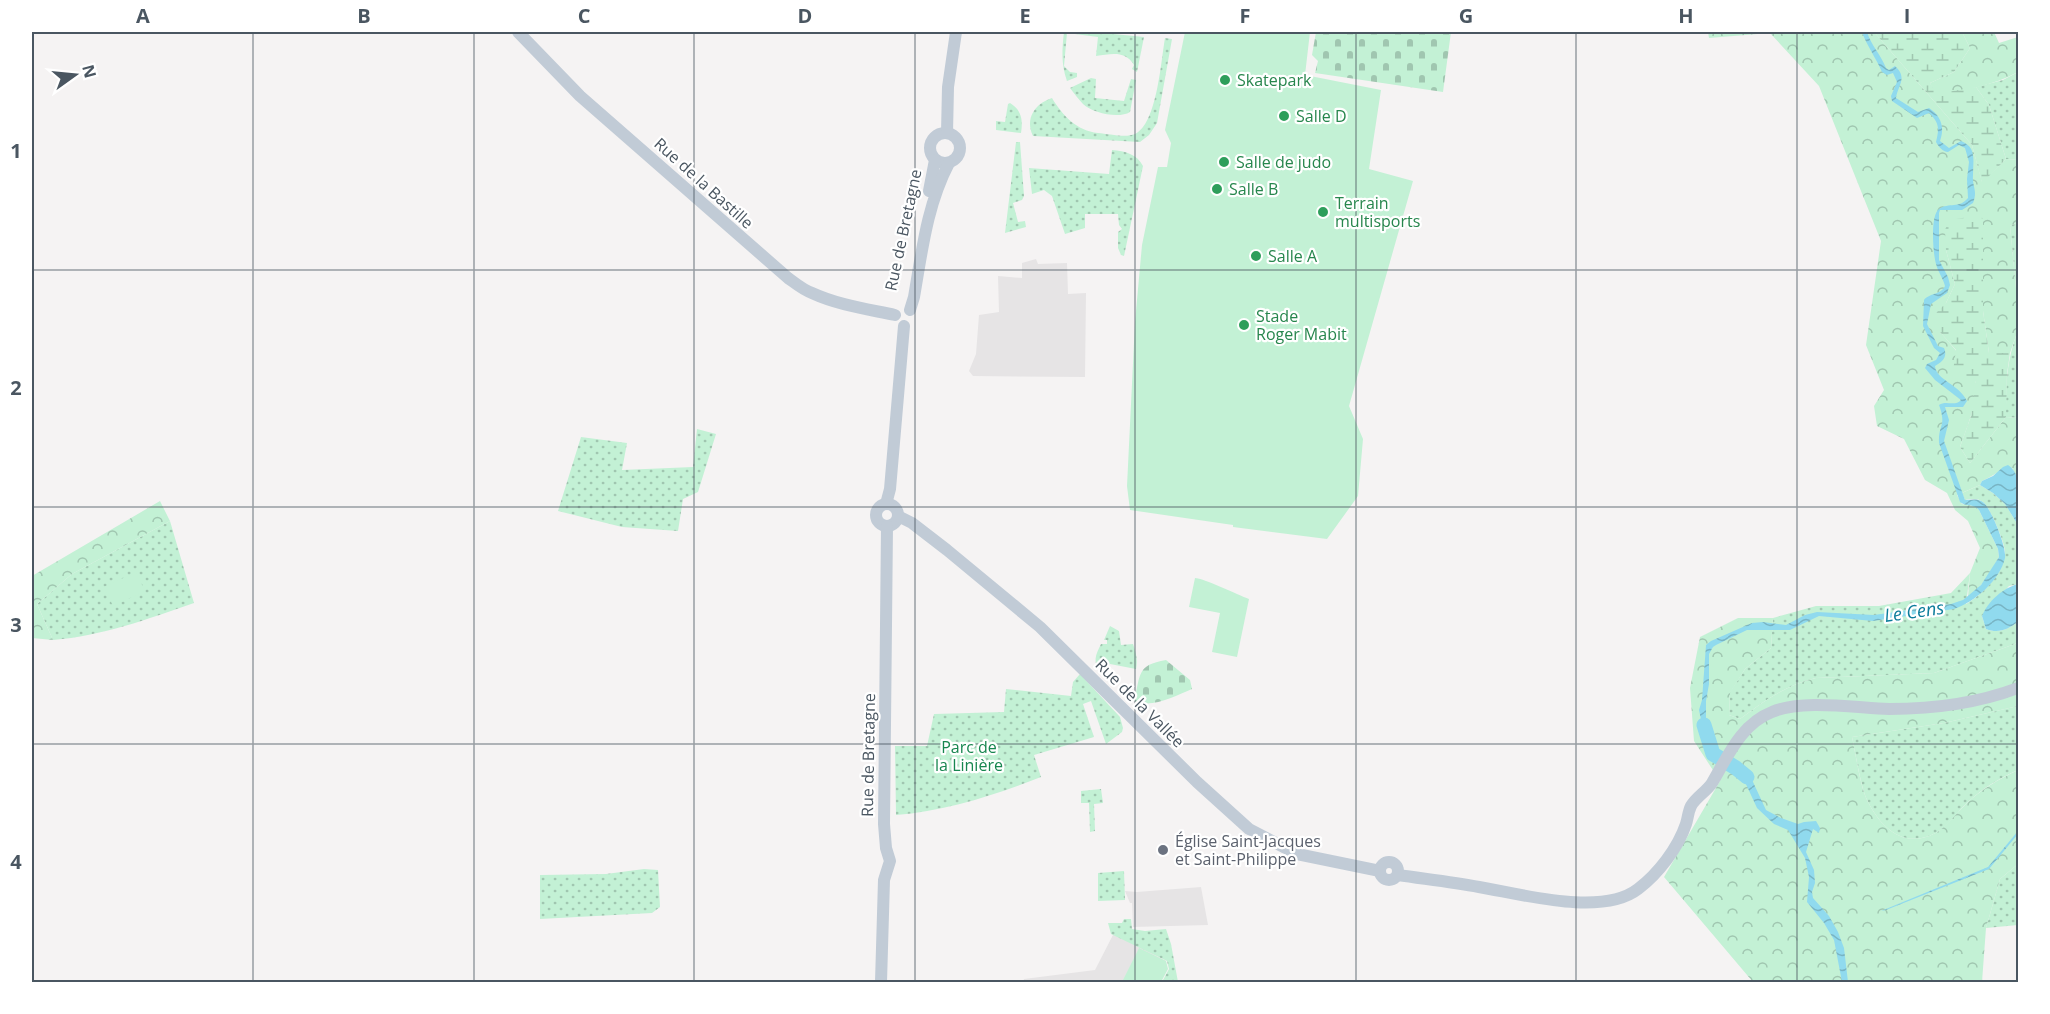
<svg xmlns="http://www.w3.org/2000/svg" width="2050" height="1014" viewBox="0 0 2050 1014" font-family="'Open Sans',sans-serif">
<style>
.education{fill:#e6e4e5}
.grass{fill:url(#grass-dots)}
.forest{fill:url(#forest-crowns)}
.wetland{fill:url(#wetland-marsh)}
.cemetery{fill:url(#cemetery-stones)}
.garden{fill:#c3f1d5}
.water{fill:url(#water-waves)}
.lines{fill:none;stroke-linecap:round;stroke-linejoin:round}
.river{stroke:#90daee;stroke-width:15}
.secondary{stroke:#c1cbd6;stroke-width:12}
.grid{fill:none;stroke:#4a5661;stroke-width:1.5;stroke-opacity:0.55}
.leisure-dot{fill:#2e9e5b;stroke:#fff;stroke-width:2}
.worship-dot{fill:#6b7280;stroke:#fff;stroke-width:2}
.labels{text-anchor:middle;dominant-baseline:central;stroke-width:4.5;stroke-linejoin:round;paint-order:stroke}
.leisure-label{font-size:16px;fill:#27864d;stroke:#fff;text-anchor:start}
.street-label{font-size:16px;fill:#4a5661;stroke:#fff}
.park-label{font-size:16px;fill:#17864f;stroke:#fff}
.worship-label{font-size:16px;fill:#5b616d;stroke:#fff;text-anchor:start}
.water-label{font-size:18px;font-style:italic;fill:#0c7c9b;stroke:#fff}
.neatline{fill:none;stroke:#4a5661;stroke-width:2}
.grid-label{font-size:20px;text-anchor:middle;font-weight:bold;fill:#4a5661}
</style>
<defs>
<pattern id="grass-dots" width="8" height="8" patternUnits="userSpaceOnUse" patternTransform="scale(1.5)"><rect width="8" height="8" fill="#c3f1d5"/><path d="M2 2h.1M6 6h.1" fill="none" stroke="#a0c6b0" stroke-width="1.8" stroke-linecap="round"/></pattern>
<pattern id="forest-crowns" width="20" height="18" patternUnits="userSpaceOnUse" patternTransform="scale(1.5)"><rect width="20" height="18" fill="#c3f1d5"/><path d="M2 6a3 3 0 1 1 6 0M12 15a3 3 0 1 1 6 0" fill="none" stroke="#a0c6b0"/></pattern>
<pattern id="wetland-marsh" width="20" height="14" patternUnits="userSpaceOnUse" patternTransform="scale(1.5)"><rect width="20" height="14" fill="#c3f1d5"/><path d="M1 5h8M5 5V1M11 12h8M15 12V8" fill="none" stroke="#a0c6b0"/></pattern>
<pattern id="cemetery-stones" width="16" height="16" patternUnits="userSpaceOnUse" patternTransform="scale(1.5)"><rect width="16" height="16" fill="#c3f1d5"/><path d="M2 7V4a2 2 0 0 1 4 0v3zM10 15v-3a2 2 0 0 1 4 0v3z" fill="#a0c6b0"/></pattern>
<pattern id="water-waves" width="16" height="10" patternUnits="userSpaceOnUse" patternTransform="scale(1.5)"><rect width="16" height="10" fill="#90daee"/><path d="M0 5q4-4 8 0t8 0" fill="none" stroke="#78b4c4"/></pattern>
</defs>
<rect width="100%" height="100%" fill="#f5f3f3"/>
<g class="education">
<path d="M1036 259 1038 264 1067 263 1068 294 1086 293 1085 377 973 376 969 371 976 354 979 315 999 312 998 276 1022 278V263Z"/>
<path d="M1201 887 1208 925 1133 927 1132 903H1130L1125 891 1137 892Z"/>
<path d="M1114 933 1166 961 1161 982H1023L1024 979 1095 970Z"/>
</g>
<g class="grass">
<path d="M1064 32H1093L1144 37 1137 72 1132 69 1134 65C1125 50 1111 54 1096 56L1098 37 1067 33 1064 66 1070 72 1077 73V77L1067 81C1061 64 1062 49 1064 32Z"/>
<path d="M1165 38 1172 39 1157 123 1149 135 1140 142 1033 136C1025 119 1034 104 1052 98 1062 115 1077 131 1098 133 1109 134 1126 138 1135 134 1157 124 1161 61 1165 38Z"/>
<path d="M2018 72V160L2006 159 1989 105 1976 87 2003 80Z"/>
<path d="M1091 78 1096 79 1095 98 1124 101 1131 79 1136 80 1130 112C1119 119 1092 113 1083 104 1078 99 1074 93 1070 88Z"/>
<path d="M1010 103C1022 110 1023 121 1021 133L996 130V121L1005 122 1008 104Z"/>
<path d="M1016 142H1020L1024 196 1022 200 1013 203 1018 222 1025 221 1026 227 1005 233Z"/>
<path d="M1112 150C1125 151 1137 154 1143 166L1124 256 1121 255 1118 248V232L1122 229 1119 225 1118 214H1085V228L1065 234 1052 196 1044 190 1032 194 1029 168 1109 174Z"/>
<path d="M2018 222V288H2016L2010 226Z"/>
<path d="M2018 330V418L2006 417C2006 382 2006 363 2018 330Z"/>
<path d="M697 429 716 434 698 492 683 499 678 531 622 527 558 511 581 437 627 443 622 470 693 467Z"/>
<path d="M1980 485 1993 493 2005 504 2018 525V584L2009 586 1982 616 1986 629C1999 634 2008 629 2018 622V641L2015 644 1934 673 1816 678C1786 685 1764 701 1740 719L1729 715 1730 692 1745 669 1771 648 1773 618 1816 606H1879L1951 593 1970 573 1966 604C1982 595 2004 573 2005 553 2006 545 1990 507 1983 502 1977 498 1972 499 1965 500L1962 493Z"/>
<path d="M170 521 194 603C148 619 102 636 53 640L37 604 72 574Z"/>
<path d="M1110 626 1119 631 1121 645 1133 644C1136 653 1138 660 1136 669L1110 664 1100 673C1093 661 1095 656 1101 644H1107V640H1104Z"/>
<path d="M1080 674 1120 717 1123 728 1122 732 1106 744 1091 701 1083 704 1094 737 1034 755 1041 777C995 795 946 811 896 815L895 746H927L934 714 1004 712 1006 689 1071 696 1073 682Z"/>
<path d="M2018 706V770C2000 778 1983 788 1968 802 1958 811 1950 824 1939 831 1906 851 1882 830 1867 800 1860 784 1856 755 1852 737L1944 723Z"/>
<path d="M1101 789 1103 803 1094 804 1095 831 1090 832 1089 803H1081V791Z"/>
<path d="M2018 864V925L1986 928 2000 879Z"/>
<path d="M644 869 658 870 660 907 652 913 540 919V875L606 874Z"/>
<path d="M1124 871 1125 900 1098 901V873Z"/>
<path d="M1124 919H1131L1132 929 1145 931 1166 929 1171 944 1178 982H1162L1169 969 1167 961 1111 934 1108 923H1122Z"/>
</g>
<g class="forest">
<path d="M1708 32H1874L1972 145 1982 182 2006 159 2018 160V222L2010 226 2016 288H2018V330L2010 353H1989L1983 311V218L1946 250 1955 284 1946 303 1940 332C1949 342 1974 370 1976 383 1978 400 1966 431 1960 447L1970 463 2006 417 2018 418V479L2012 468C1999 469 1994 476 1982 481L1980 485 1957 495 1962 504 1975 506 1979 510 1998 549 1999 557 1989 575 1977 590 1968 597 1970 573 1980 548 1968 521 1955 510 1947 493 1925 480 1904 439 1877 426 1874 406 1884 390 1866 345 1881 241 1819 86 1770 33 1709 38Z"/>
<path d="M1962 32H1994L1999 43 2018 37V72C1993 86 1964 90 1935 95L1930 83 1954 72 1970 48Z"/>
<path d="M160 501 170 521 72 574 37 604 53 640 32 638V576Z"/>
<path d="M1738 618H1773L1771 648 1745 669 1730 693 1729 715 1740 719C1764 701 1786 685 1816 678L1934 673 2015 644 2018 641V706L1944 723 1852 737C1856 755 1860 785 1867 800 1882 830 1906 851 1939 831 1948 824 1957 813 1965 805 1980 790 1999 779 2018 770V864L2000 879 1986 928 1982 982H1753L1664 877 1720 781 1694 741 1690 688 1700 637Z"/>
</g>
<g class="wetland">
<path d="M1874 32H1962L1970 48 1954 72 1930 83 1936 94 1976 87 1989 105 2006 159 1982 183 1972 145Z"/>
<path d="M1969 217 1983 218V311L1989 353H2010L2007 374 2006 417 1970 463 1960 447 1971 416 1976 382 1953 371 1956 350 1940 332 1935 314 1946 303 1955 284 1946 250 1945 230 1949 220Z"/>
</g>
<g class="cemetery">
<path d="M1316 32H1451L1443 92 1315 73 1318 61 1312 55Z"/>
<path d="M1166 660 1190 680 1192 689C1175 696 1152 709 1134 701 1141 675 1136 665 1166 660Z"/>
</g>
<g class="garden">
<path d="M1185 32H1310L1305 75 1381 90 1369 169 1413 181 1349 406 1363 439 1358 496 1327 539 1233 527V525L1130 510 1127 486 1135 322 1142 245 1158 167H1167L1171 143 1165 130Z"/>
<path d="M136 572 145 591 113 606 104 587Z"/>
<path d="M1195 578C1203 578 1238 595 1249 599L1237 657 1212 652 1220 613 1189 607Z"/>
<path d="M1139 948 1166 961 1168 969 1161 982H1122Z"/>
</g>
<g class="water">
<path d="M1862 32H1867C1871 45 1881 55 1886 68L1889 70 1895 66C1908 78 1898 85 1896 98L1918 112 1929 108C1941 116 1945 127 1940 141L1949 148 1961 141C1977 147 1973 161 1973 175 1972 187 1978 190 1973 203L1962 210H1940L1939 213V260L1948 277 1950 285 1947 293 1931 304 1927 324 1938 346 1944 348C1948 357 1942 362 1935 366 1936 380 1959 384 1967 401L1963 407H1945L1949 420 1944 441 1965 500C1971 500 1977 498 1983 502 1991 508 2007 548 2005 558 2000 580 1975 602 1954 609L1873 621 1819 616 1790 630H1747L1716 645 1713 647 1709 654V684L1706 701V718L1714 740 1713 742 1708 744 1706 743 1699 710 1702 700 1706 645 1711 641 1752 623 1763 622 1786 625 1805 615 1817 612 1874 615 1951 604 1963 600 1981 585 1999 557 1998 549 1979 510C1973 503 1966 507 1960 502L1939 443C1938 424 1947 427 1939 405 1946 400 1955 407 1961 400L1935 380 1925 368 1927 364 1936 360 1940 353 1934 348 1923 326 1924 300C1929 293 1941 295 1945 286 1943 278 1938 272 1936 264 1933 254 1930 215 1939 209 1949 202 1959 209 1968 198L1967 179 1969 162 1965 148 1959 145 1948 152C1943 152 1938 146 1936 142 1939 129 1940 123 1929 113L1917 118 1892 101 1891 96 1897 82 1893 73 1887 75 1882 72C1876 58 1867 46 1862 32Z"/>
<path d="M2008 465C2025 476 2019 508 2018 525L2005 504 1993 493 1980 485 1982 481 1993 476 2003 467Z"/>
<path d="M2018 584V622C2008 629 1999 634 1986 629L1982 616C1988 601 2003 588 2018 584Z"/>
<path d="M1734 763 1741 765 1747 769 1766 810 1781 818 1798 824 1804 822 1816 821 1820 828 1819 833 1813 829 1806 852 1814 870 1815 883 1812 892 1813 898 1829 916 1838 932 1844 948 1848 982H1842L1834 940 1824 923 1807 902 1809 877 1805 858 1788 830 1774 824 1757 808 1745 782 1731 767Z"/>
<path d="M2018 831V834L1989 869 1886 910 1881 911 1988 867Z"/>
</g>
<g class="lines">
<path class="river" d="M1704 725 1713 754 1736 768 1747 777"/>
<g class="secondary">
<path d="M518 32 580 96 788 278C795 283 803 290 812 293 838 305 867 309 895 315"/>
<circle cx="945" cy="148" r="15"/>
<path d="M947 133 948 87 956 32"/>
<path d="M929 191 935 160"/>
<path d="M910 310 914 297C922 251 927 205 949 163"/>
<path d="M886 504 890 489 904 326"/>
<circle cx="887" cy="515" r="11"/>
<path d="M898 516 912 523 947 550 1040 627 1197 782 1249 829 1297 854 1380 871"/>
<circle cx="1389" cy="871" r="9"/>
<path d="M1398 875C1425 879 1452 882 1479 887 1521 894 1602 917 1638 889 1658 874 1678 848 1686 824 1688 818 1688 812 1691 806 1696 797 1706 792 1712 783 1728 756 1741 724 1772 712 1802 699 1856 708 1889 709 1933 709 1978 703 2018 688"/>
<path d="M881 982 884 880 890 861 886 848 884 824 887 526"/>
</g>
</g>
<path class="grid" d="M253 32V982M474 32V982M694 32V982M915 32V982M1135 32V982M1356 32V982M1576 32V982M1797 32V982M32 270H2018M32 507H2018M32 744H2018"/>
<g class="leisure-dot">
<circle cx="1225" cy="80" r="6"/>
<circle cx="1284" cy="116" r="6"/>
<circle cx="1224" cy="162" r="6"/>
<circle cx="1217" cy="189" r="6"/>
<circle cx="1323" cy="212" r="6"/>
<circle cx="1256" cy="256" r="6"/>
<circle cx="1244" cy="325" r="6"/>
</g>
<circle class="worship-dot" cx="1163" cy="850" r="6"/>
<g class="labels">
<g class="leisure-label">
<text x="1237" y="80">Skatepark</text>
<text x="1296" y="116">Salle D</text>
<text x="1236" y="162">Salle de judo</text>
<text x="1229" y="189">Salle B</text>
<text x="1335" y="203">Terrain<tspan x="1335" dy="18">multisports</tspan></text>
<text x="1268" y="256">Salle A</text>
<text x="1256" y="316">Stade<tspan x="1256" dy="18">Roger Mabit</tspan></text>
</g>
<g class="street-label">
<text transform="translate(704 183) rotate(42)">Rue de la Bastille</text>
<text transform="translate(903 230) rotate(-78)">Rue de Bretagne</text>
<text transform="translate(1140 703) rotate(45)">Rue de la Vallée</text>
<text transform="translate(868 755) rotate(-89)">Rue de Bretagne</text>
</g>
<g class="park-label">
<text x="969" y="747">Parc de<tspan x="969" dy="18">la Linière</tspan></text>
</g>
<g class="worship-label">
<text x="1175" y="841">Église Saint-Jacques<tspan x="1175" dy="18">et Saint-Philippe</tspan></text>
</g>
<g class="water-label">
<text transform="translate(1914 611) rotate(-8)">Le Cens</text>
</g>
</g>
<rect width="2050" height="1014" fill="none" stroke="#ffffff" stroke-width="66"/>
<g transform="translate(75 75) rotate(75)" stroke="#ffffff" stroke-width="4.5" paint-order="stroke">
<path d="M0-4.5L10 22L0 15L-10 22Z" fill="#4a5661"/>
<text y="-9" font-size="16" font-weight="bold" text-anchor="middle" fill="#4a5661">N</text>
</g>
<rect x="33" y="33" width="1984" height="948" class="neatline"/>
<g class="grid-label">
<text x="143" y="23">A</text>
<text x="364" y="23">B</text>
<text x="584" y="23">C</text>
<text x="805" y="23">D</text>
<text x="1025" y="23">E</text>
<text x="1245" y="23">F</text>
<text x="1466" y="23">G</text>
<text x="1686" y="23">H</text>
<text x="1907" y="23">I</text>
<text x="16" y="158">1</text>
<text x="16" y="395">2</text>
<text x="16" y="632">3</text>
<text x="16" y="869">4</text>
</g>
</svg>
